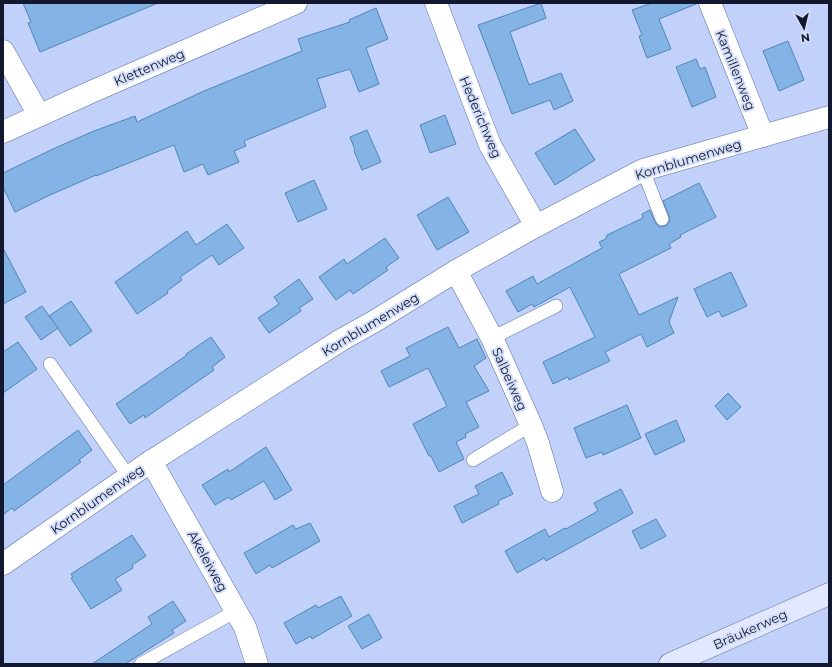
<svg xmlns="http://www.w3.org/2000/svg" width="832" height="667" viewBox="0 0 832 667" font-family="Montserrat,sans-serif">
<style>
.building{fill:#84b4e5;stroke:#5085b8}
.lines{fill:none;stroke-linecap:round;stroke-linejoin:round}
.service-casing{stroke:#5a6eaa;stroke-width:14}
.minor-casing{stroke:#5a6eaa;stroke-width:23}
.secondary-casing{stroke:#5a6eaa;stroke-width:23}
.service{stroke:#fff;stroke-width:13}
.minor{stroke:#fff;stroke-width:22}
.secondary{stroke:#e2e9fe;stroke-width:22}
.labels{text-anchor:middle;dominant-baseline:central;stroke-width:4;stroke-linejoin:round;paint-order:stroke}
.street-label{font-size:13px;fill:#111830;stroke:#d4def9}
</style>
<rect width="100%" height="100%" fill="#c2d1f9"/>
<g class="building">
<path d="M23 3H158L40 52 28 23 31 22Z"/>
<path d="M541 3 546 18 510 32 529 85 561 73 573 101 554 110 550 100 512 114 478 25Z"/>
<path d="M652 3H696V4L659 19 671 49 647 58 639 36 642 35 632 10Z"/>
<path d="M376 8 388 39 366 48 379 84 359 92 350 69 317 79 326 107 244 141 246 146 234 151 239 162 208 175 203 164 184 172 174 145 96 176V175L50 195 15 212 3 187V173L53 149 94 131 135 116 137 122 204 91 302 51 298 39 350 22 349 20Z"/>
<path d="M788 41 804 80 779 91 763 51Z"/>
<path d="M696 59 700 69 705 67 716 97 692 107 676 67Z"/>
<path d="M445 115 456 144 430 153 420 125Z"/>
<path d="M575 129 595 160 555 185 535 153Z"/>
<path d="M367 130 381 162 362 170 354 151 355 150 350 137Z"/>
<path d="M314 180 327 209 298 222 285 193Z"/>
<path d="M699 183 716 217 680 235 681 237 669 244 671 248 619 274 639 315 678 297 669 322 674 333 647 347 641 334 605 352 610 361 569 380 568 377 553 384 543 362 595 337 570 287 534 307 532 304 518 312 506 291 533 276 537 284 602 248 599 242 606 239 607 235 643 218 642 214 650 210 655 222 657 225 660 227 665 226 668 224 670 220 669 216 663 201Z"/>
<path d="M448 197 469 232 437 250 417 215Z"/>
<path d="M227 224 244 248 219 265 212 255 180 277 182 280 167 291 168 293 137 314 115 282 187 231 196 245Z"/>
<path d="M385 238 399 258 386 267 388 270 353 294 350 290 336 300 319 277 344 259 347 264Z"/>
<path d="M3 248 26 292 3 304Z"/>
<path d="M731 272 747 306 722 317 719 311 707 317 694 289Z"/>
<path d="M299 279 313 299 299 308 301 311 269 333 258 318 279 304 274 297Z"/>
<path d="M71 301 92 331 70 346 49 316Z"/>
<path d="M42 306 58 328 41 340 25 317Z"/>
<path d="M448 327 459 348 477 339 486 358 474 366 489 391 466 402 479 427 465 434 466 437 456 442 464 459 439 472 431 456H429L413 424 447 406 428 368 389 387 381 371 410 356 406 348Z"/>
<path d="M211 337 225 357 212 367 214 370 145 418 144 415 130 424 116 404 187 355 186 354Z"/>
<path d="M18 342 37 369 3 393V352Z"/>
<path d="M728 393 741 407 727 420 715 406Z"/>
<path d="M627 405 641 438 603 455 602 452 586 458 574 428Z"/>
<path d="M676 420 685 441 655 455 645 434Z"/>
<path d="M78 430 92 450 79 460 81 462 47 487 14 511 12 508 3 515V485Z"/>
<path d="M266 447 292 490 275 500 264 481 231 500 229 497 215 505 202 485 228 469 229 472Z"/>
<path d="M502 472 513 494 498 501 499 504 462 523 454 506 479 494 475 486Z"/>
<path d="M621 489 633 513 546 561 544 558 517 573 505 551 545 529 549 537 565 528 566 529 598 511 594 503Z"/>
<path d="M656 519 666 536 641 549 632 531Z"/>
<path d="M310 523 320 541 272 568 270 565 256 574 244 553 293 525 296 529Z"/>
<path d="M132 535 146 556 132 565 133 568 115 579 122 590 91 609 71 578 73 577 71 574Z"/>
<path d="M341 596 352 616 312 639 311 636 296 644 284 623 316 605 318 608Z"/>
<path d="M173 601 186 621 172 630 174 633 125 664H92L152 624 148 617Z"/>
<path d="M369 614 382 638 362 649 348 626Z"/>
</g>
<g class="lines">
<defs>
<g id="service">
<path d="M643 170 662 219"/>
<path d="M492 338 556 306"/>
<path d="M50 364 129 477"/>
<path d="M473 460 531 425"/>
<path d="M141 664 236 611"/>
</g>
<g id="minor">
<path d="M436 3 490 145 536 226"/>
<path d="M710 3 763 136"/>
<path d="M3 51 39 115"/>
<path d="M3 132 91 92 296 3"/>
<path d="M456 271 492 338 531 425 538 443 552 491"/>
<path d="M151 461 245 627 257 664"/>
<path d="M3 564 147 464 341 340 375 321 456 271 536 226 643 170 829 117"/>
</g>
<path id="secondary" d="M670 664 829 594"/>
</defs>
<use href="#service" class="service-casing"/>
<use href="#minor" class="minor-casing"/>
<use href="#secondary" class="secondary-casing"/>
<use href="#service" class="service"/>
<use href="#minor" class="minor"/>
<use href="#secondary" class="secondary"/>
</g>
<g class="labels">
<g class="street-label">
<text transform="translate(149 67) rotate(-23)">Klettenweg</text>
<text transform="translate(736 70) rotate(68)">Kamillenweg</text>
<text transform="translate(481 117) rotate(67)">Hederichweg</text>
<text transform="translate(688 159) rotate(-17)">Kornblumenweg</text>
<text transform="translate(370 324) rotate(-31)">Kornblumenweg</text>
<text transform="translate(510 379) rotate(66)">Salbeiweg</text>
<text transform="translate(97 499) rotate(-35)">Kornblumenweg</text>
<text transform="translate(208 561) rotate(61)">Akeleiweg</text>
<text transform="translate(750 629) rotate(-24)">Bräukerweg</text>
</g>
</g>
<rect width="832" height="667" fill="none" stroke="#111830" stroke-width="8"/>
<g transform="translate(804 28) rotate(172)" stroke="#d4def9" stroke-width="3" paint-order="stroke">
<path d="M0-3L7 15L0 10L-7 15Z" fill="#111830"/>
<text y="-6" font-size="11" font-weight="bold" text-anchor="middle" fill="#111830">N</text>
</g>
</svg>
